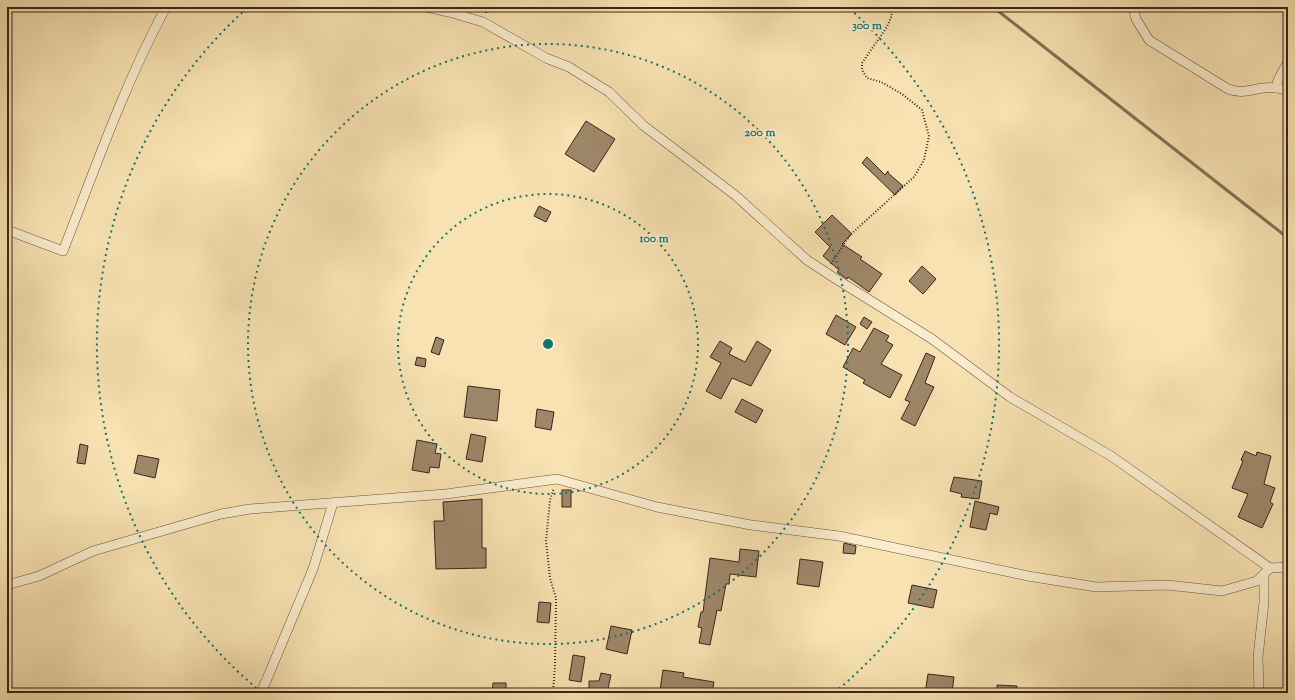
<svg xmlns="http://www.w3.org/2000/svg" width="1295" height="700" viewBox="0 0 1295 700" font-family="'Sorts Mill Goudy',serif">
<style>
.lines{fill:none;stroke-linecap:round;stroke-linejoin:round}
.stream{stroke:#867056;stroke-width:3}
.building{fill:#9e8769;stroke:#3c251a}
.minor-casing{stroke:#6b5440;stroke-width:10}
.path{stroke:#3c251a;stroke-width:2;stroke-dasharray:1 2;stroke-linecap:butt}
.minor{stroke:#faeccc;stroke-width:9}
.ring{fill:none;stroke:#0f766e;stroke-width:2;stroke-dasharray:2 4}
.centre{fill:#0f766e;stroke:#faeccc;stroke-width:2}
.ring-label{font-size:12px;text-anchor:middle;font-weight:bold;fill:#0f766e;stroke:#faeccc;stroke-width:3.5;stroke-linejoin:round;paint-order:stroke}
</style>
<rect width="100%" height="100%" fill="#f8e2b1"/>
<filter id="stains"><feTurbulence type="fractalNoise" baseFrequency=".005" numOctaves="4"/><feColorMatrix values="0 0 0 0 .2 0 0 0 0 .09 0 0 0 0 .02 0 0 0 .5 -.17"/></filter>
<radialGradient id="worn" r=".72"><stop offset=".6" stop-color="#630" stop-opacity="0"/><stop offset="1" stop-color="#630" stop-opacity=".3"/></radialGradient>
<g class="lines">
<path class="stream" d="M993 7 1288 238"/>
</g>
<g class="building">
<path d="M586 121 615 139 594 172 565 154Z"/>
<path d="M867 157 885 175 888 171V173L903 186 895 195 862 163Z"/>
<path d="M539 206 551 212 546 222 534 216Z"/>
<path d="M832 215 852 234 842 244 862 257 860 259 882 274 869 292 848 277 847 279 837 272 839 270 823 256 830 247 815 232Z"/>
<path d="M922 266 936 279 923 294 909 281Z"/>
<path d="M836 315 856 327 845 345 826 334Z"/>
<path d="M864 317 872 322 867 329 860 324Z"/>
<path d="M874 328 889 336 886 341 893 345 881 364 902 375 890 398 863 383 865 380 843 367 853 348 860 352Z"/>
<path d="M436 337 444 340 439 355 431 352Z"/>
<path d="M720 341 732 348 729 354 745 362 757 341 771 350 751 386 732 378 721 399 706 391 721 363 710 357Z"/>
<path d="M926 353 935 357 925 383 934 387 915 426 901 419 910 402 905 400Z"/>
<path d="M417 357 426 359 425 367 415 365Z"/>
<path d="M468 386 500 390 497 421 464 417Z"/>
<path d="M742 399 763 410 756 423 735 412Z"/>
<path d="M537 409 554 412 551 430 535 427Z"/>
<path d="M471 434 486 437 482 462 466 459Z"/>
<path d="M417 440 437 444 435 453 441 454 439 468 430 467 429 473 412 470Z"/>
<path d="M80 444 88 446 85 464 77 463Z"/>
<path d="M1245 451 1256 456 1257 452 1271 456 1264 484 1275 488 1270 502 1273 504 1262 528 1238 517 1248 494 1232 488 1243 461 1241 460Z"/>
<path d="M138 455 159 459 155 478 134 473Z"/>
<path d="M954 477 982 481 979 499 961 497 962 494 950 491Z"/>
<rect x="562" y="490" width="9" height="17"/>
<path d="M482 499V548H486V568L436 569 434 521H444L443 502Z"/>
<path d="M975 501 999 507 997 515 990 513 986 530 970 527Z"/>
<path d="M844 543 856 546 855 554 843 553Z"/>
<path d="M740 549 759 551 756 577 730 574 729 584H726L721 611 717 610 710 645 699 643 702 628 698 627 701 612H703L710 558 739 562Z"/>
<path d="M800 559 823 562 819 587 797 584Z"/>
<path d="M912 585 937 590 933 608 908 603Z"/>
<path d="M539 602 551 603 549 623 537 622Z"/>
<path d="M611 626 632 630 627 654 606 649Z"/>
<path d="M573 655 585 657 581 682 569 680Z"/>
<path d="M663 670 684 673 683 677 714 682 712 693H678L660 690Z"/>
<path d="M601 673 611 675 607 693 589 689V681H599Z"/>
<path d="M928 674 954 677 952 693H925Z"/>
<path d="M493 683H506V693H492Z"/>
<path d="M997 685 1017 686V693H997Z"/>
</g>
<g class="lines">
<defs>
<g id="minor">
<path d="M426 7 449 12 483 22 546 58 569 67 609 92 644 126 735 195 807 260 836 279 932 339 1010 397 1111 456 1270 568 1288 567"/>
<path d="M1133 7 1136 19 1149 40 1228 89C1241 94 1250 90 1263 88 1271 87 1280 88 1288 91"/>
<path d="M1276 88 1278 80 1288 62"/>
<path d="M7 230 63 251C95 169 124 85 166 7"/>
<path d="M7 585 39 576 93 551 221 514 250 509 446 494 557 479 657 507 751 525 839 536 1028 576 1096 587 1167 585 1222 591 1257 581 1270 568"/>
<path d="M261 693 313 569 333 503"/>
<path d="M1259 693 1258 657 1264 602V574"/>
</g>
</defs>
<use href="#minor" class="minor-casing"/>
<g class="path">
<path d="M486 13 488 7"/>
<path d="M831 264 850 235 914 177 924 160 929 136 922 110 902 94 881 82 867 78 862 70V63L887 27 892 15 887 7"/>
<path d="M553 693 555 665 556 598 550 578 546 541 550 500 554 488"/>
</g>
<use href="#minor" class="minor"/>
</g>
<g class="ring">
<circle cx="548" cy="344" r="150"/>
<circle cx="548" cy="344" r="300"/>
<path d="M261 692A451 451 0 0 1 246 9M850 9A451 451 0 0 1 835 692"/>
</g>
<circle cx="548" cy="344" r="6" class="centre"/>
<g class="ring-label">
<text x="867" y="29">300 m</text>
<text x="760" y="136">200 m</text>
<text x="654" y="242">100 m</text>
</g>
<rect width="1295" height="700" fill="none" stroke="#f8e2b1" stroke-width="24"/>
<rect x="8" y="8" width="1279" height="684" fill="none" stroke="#3c251a" stroke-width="2"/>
<rect x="12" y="12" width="1271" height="676" fill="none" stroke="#3c251a"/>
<rect width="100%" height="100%" filter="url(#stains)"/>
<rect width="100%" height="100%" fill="url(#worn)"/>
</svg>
